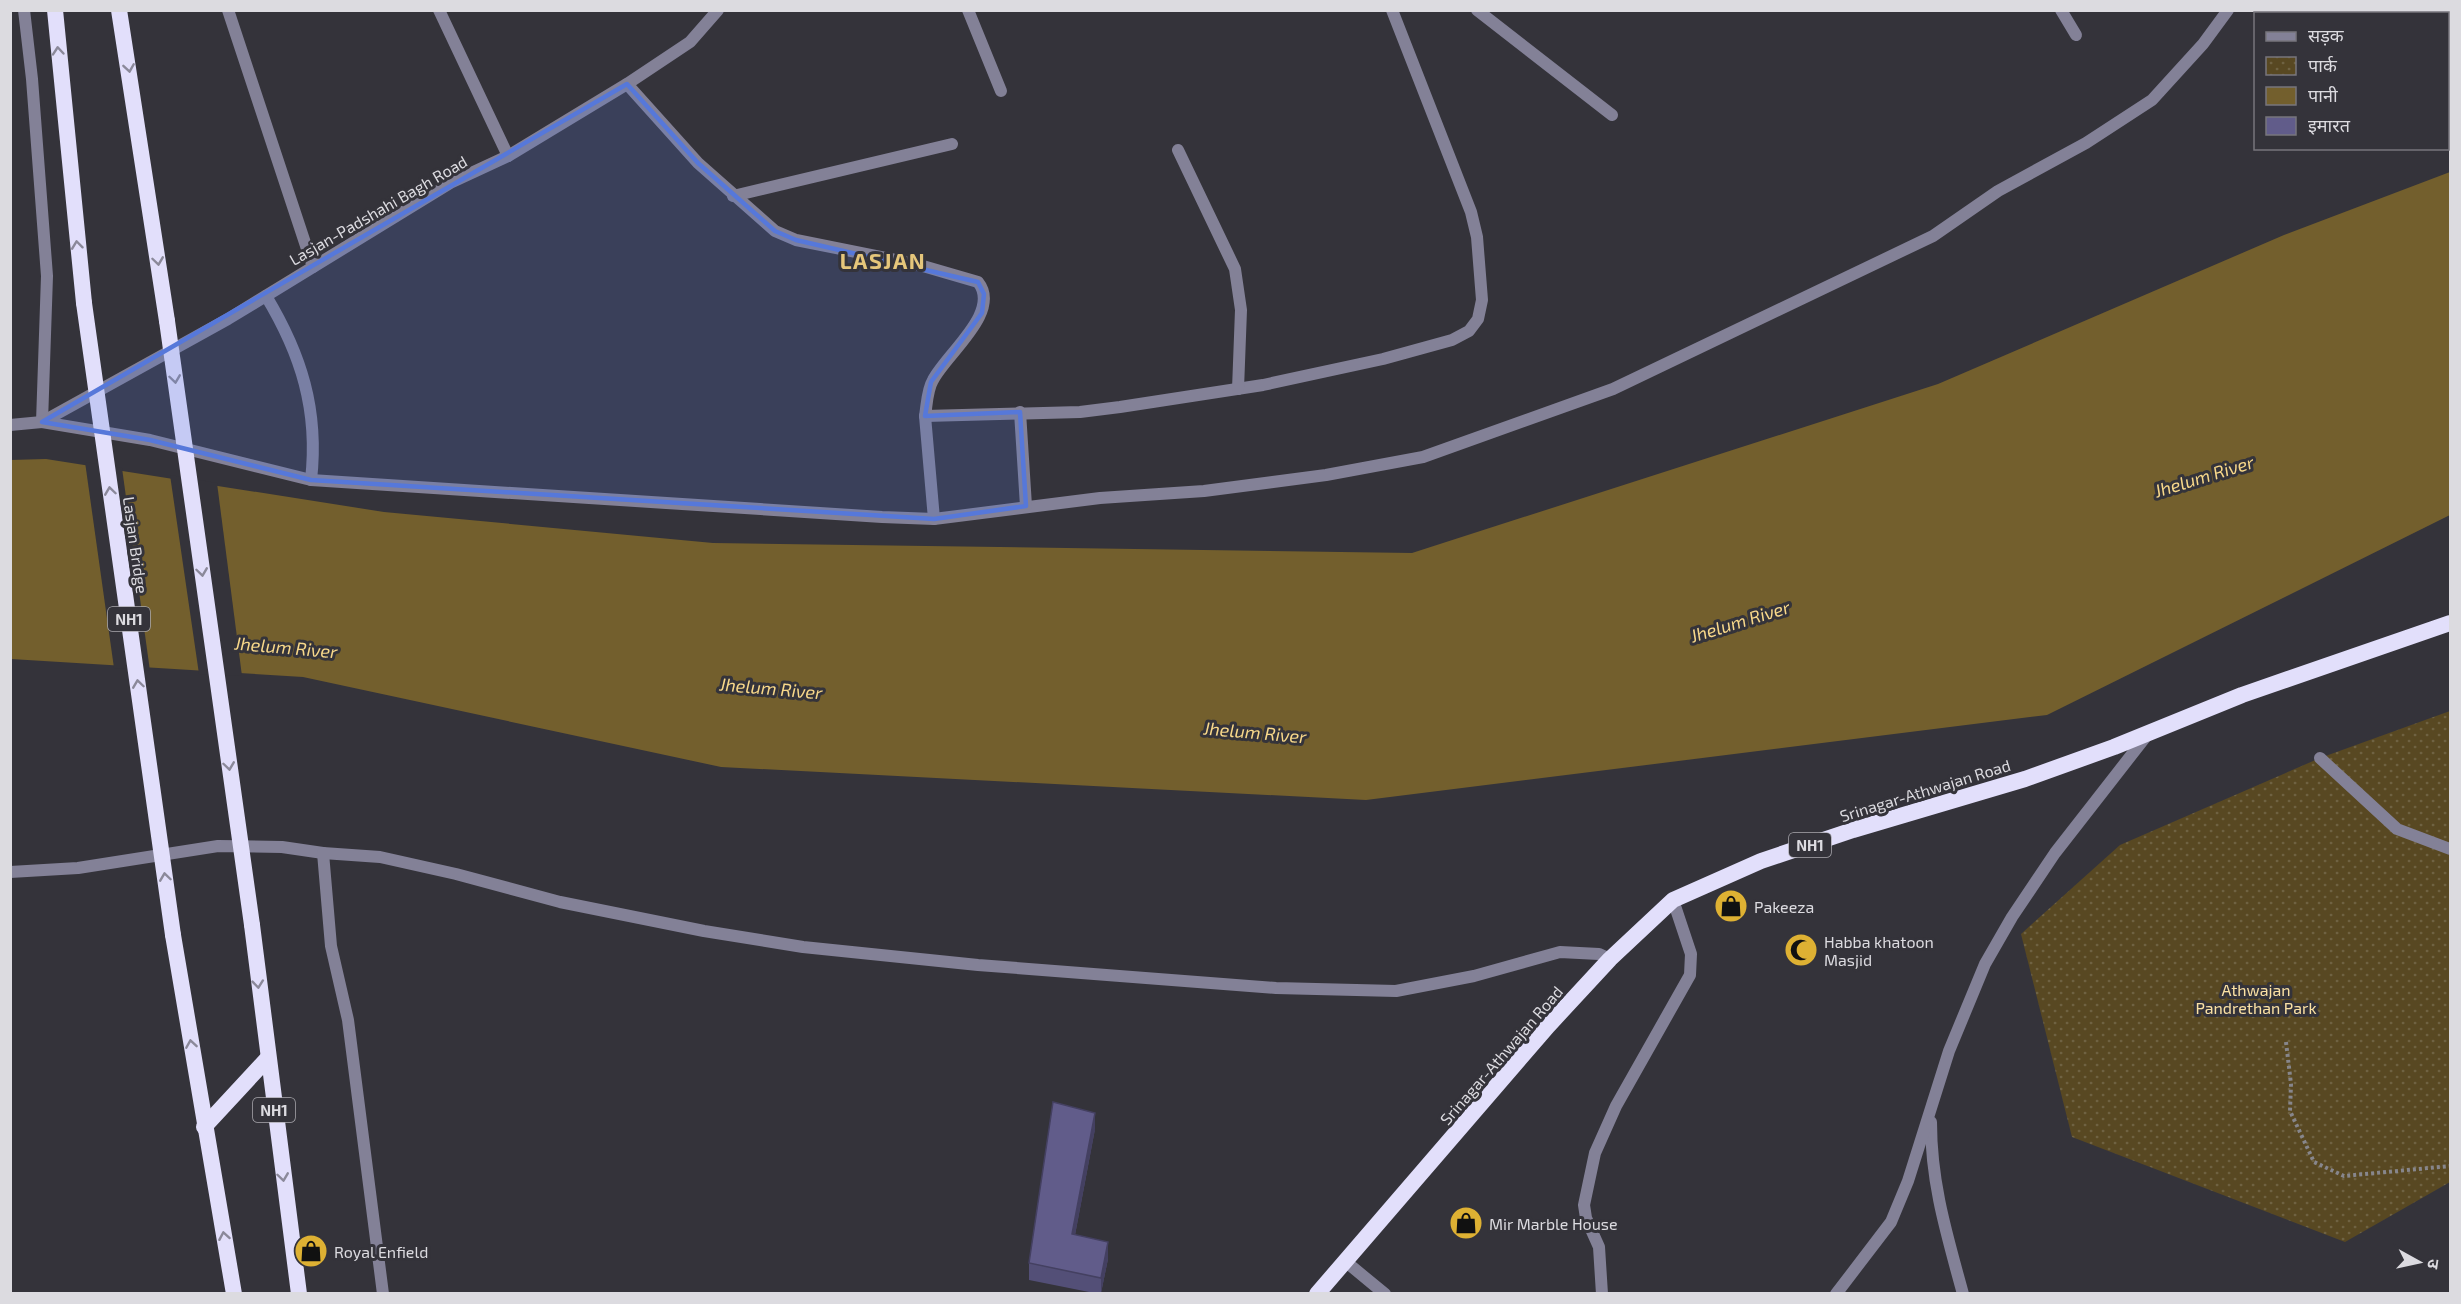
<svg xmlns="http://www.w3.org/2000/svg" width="2461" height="1304" viewBox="0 0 2461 1304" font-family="'Exo 2','Noto Sans Devanagari',sans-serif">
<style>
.park{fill:url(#park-dots)}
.water{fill:#735f2d}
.pier{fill:#34333a}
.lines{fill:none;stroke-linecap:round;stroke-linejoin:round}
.path{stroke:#87868c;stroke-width:4;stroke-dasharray:3 3;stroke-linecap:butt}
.pedestrian{stroke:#838197;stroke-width:12}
.minor{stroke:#838197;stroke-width:12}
.tertiary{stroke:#838197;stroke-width:12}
.trunk{stroke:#e2dffb;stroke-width:16}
.trunk-bridge{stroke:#e2dffb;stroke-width:16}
.wall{fill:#534f77}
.shaded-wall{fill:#444061}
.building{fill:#615c8a;stroke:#444061;stroke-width:1.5}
.oneway{stroke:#8b899a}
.marked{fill:#5678da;fill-opacity:0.2;stroke:#5678da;stroke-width:4.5;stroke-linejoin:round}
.labels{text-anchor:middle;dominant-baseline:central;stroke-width:6;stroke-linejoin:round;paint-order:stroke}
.shield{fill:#34333a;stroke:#aaa9ae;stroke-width:1.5}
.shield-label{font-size:15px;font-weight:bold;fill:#dcdbe0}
.street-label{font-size:16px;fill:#dcdbe0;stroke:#34333a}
.poi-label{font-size:16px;fill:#dcdbe0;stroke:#34333a;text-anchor:start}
.park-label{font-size:16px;fill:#fbe1a4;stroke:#34333a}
.water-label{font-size:18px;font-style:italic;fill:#f8d88a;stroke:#34333a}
.district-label{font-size:22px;font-weight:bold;letter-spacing:1.5px;fill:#e5c67b;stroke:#34333a}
</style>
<defs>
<pattern id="park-dots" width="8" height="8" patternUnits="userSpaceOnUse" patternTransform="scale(1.5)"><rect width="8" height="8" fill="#584822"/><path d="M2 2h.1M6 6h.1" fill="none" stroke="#6f6242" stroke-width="1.8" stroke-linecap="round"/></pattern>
</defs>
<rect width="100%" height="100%" fill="#34333a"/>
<path class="park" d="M2450 711V1182L2345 1242 2072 1137 2021 934 2120 845 2320 758Z"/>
<path class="water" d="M2450 172V515L2047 715 1366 800 721 767 303 677 11 659 10 460 46 459 384 512 713 543 1412 553 1938 384 2284 235Z"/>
<g class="pier">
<path d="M85 462 122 468 150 671 114 668Z"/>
<path d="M170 475 217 483 242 676 199 674Z"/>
</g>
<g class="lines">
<path class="path" d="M2286 1042 2291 1084 2290 1111 2314 1162 2344 1176 2450 1166"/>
<path class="pedestrian" d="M2320 758 2397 829 2450 849"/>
<g class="minor">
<path d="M24 10 32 79 47 276 42 422 150 440 311 480 882 517 934 519 1100 498 1204 491 1326 475 1423 457 1613 389 1933 236 1998 191 2086 143 2152 100 2203 44 2228 10"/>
<path d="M228 10 313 267"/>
<path d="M439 10 508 156"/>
<path d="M968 10 1001 91"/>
<path d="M1477 10 1612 115"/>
<path d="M2061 10 2076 35"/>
<path d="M627 84 698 163 775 231 796 240 916 264 978 282C1002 312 946 354 933 380 927 390 927 404 925 416L1080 412 1120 407 1263 385 1383 359 1452 340 1469 331 1478 319 1482 300 1477 237 1471 212 1392 10"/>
<path d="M1178 150 1235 269 1241 310 1238 389"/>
<path d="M733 196 952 144"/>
<path d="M266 296C301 354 319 410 311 480"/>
<path d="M1020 412 1026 506"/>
<path d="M925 416 934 519"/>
<path d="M10 872 78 868 218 846 282 847 323 853"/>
<path d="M1931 1122C1931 1184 1947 1235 1963 1294"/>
<path d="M1345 1261 1385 1294"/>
<path d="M383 1294 348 1020 331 946 323 853 380 857 456 874 560 902 704 931 803 947 978 965 1276 988 1396 991 1474 976 1560 952 1599 954 1610 959"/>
<path d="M1602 1294 1599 1247 1586 1218 1584 1205 1595 1153 1616 1106 1690 975 1691 954 1673 900"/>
<path d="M1836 1294 1891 1222 1908 1181 1949 1051 1985 964 2012 917 2055 853 2147 735"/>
</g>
<path class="tertiary" d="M10 425 42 422 228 319 452 182 508 156 627 84 690 42 718 10"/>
<g class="trunk">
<path d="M55 10 84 303"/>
<path d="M119 10 167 321"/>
<path d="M252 925 299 1294"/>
<path d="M173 935 234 1294"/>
<path d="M204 1127 267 1059"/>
<path d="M1317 1294 1548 1026 1610 959 1673 900 1761 861 1853 830 2025 779 2114 747 2242 695 2450 623"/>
</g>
<g class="trunk-bridge">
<path d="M84 303 173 935"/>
<path d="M167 321 252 925"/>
</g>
</g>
<path class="wall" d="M1095 1129 1075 1235 1108 1259 1101 1293H1094L1029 1280V1263Z"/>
<g class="shaded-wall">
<path d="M1095 1113V1129L1072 1251V1234Z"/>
<path d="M1108 1242V1259L1101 1293V1278Z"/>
</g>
<path class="building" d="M1053 1102 1095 1113 1072 1234 1108 1242 1101 1278 1029 1263Z"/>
<defs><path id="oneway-chevron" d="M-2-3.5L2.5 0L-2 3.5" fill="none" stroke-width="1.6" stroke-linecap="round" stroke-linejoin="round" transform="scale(1.5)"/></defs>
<g class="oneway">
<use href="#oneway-chevron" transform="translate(58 51) rotate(-95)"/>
<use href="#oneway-chevron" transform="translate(129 68) rotate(81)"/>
<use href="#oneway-chevron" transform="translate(77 245) rotate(-97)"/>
<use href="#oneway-chevron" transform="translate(158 261) rotate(82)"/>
<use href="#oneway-chevron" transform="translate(175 379) rotate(82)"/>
<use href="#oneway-chevron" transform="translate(110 491) rotate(-98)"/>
<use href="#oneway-chevron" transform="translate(202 572) rotate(82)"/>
<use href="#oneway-chevron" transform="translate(138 684) rotate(-98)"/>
<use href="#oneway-chevron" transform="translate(229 766) rotate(82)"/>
<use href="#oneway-chevron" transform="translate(165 877) rotate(-98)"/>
<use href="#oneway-chevron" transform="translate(258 984) rotate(84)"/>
<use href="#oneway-chevron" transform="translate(191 1044) rotate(-99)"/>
<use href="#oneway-chevron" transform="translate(283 1177) rotate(82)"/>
<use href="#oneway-chevron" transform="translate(224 1236) rotate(-100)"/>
</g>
<path class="marked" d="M627 84 698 163 775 231 796 240 978 282 984 294 982 313 931 382 925 416 1020 412 1026 506 934 519 311 480 150 440 42 422Z"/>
<defs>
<symbol id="shop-disc" viewBox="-11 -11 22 22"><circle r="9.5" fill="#deb133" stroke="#34333a"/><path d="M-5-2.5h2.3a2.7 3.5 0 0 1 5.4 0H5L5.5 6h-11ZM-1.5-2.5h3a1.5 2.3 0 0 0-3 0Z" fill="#111"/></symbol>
<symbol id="mosque-disc" viewBox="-11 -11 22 22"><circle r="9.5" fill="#deb133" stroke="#34333a"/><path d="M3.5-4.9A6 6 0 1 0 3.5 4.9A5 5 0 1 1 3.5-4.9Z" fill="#111"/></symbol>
</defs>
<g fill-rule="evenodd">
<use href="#shop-disc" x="1712" y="887" width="38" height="38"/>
<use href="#mosque-disc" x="1782" y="931" width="38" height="38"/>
<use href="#shop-disc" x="1447" y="1204" width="38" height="38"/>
<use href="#shop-disc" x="292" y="1232" width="38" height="38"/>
</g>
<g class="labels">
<g class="shield">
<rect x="108" y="607" width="42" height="24" rx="4.5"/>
<rect x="1789" y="833" width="42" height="24" rx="4.5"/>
<rect x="253" y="1098" width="42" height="24" rx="4.5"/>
</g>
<g class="shield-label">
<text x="129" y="619">NH1</text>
<text x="1810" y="845">NH1</text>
<text x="274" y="1110">NH1</text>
</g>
<g class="street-label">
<text transform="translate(378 210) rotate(-30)">Lasjan-Padshahi Bagh Road</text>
<text transform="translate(136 545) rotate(82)">Lasjan Bridge</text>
<text transform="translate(1925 790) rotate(-17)">Srinagar-Athwajan Road</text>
<text transform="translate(1501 1055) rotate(-49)">Srinagar-Athwajan Road</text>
</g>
<g class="poi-label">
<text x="1754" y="906">Pakeeza</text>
<text x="1824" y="941">Habba khatoon<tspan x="1824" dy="18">Masjid</tspan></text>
<text x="1489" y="1223">Mir Marble House</text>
<text x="334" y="1251">Royal Enfield</text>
</g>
<g class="park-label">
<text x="2256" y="989">Athwajan<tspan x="2256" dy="18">Pandrethan Park</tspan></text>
</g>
<g class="water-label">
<text transform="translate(2204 476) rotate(-17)">Jhelum River</text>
<text transform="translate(1740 621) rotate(-17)">Jhelum River</text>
<text transform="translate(286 647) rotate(5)">Jhelum River</text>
<text transform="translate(771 688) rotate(5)">Jhelum River</text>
<text transform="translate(1255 732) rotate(5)">Jhelum River</text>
</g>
<g class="district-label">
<text x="883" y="260">LASJAN</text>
</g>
</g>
<rect width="2461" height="1304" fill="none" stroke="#dcdbe0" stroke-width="24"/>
<rect x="2254" y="12" width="195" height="138" fill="#34333a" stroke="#77767c" stroke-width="1.5"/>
<rect x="2266" y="32" width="30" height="9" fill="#838197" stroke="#77767c" stroke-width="1.5"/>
<text x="2308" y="42" font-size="18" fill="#dcdbe0">सड़क</text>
<rect x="2266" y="57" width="30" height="18" fill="url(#park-dots)" stroke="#77767c" stroke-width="1.5"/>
<text x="2308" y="72" font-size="18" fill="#dcdbe0">पार्क</text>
<rect x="2266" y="87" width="30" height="18" fill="#735f2d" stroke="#77767c" stroke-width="1.5"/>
<text x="2308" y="102" font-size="18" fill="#dcdbe0">पानी</text>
<rect x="2266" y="117" width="30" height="18" fill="#615c8a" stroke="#77767c" stroke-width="1.5"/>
<text x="2308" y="132" font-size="18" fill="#dcdbe0">इमारत</text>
<g transform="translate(2419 1262) rotate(98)" stroke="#34333a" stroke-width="4.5" paint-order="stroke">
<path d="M0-4.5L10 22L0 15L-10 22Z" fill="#dcdbe0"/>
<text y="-9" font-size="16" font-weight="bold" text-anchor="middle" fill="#dcdbe0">उ</text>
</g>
</svg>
